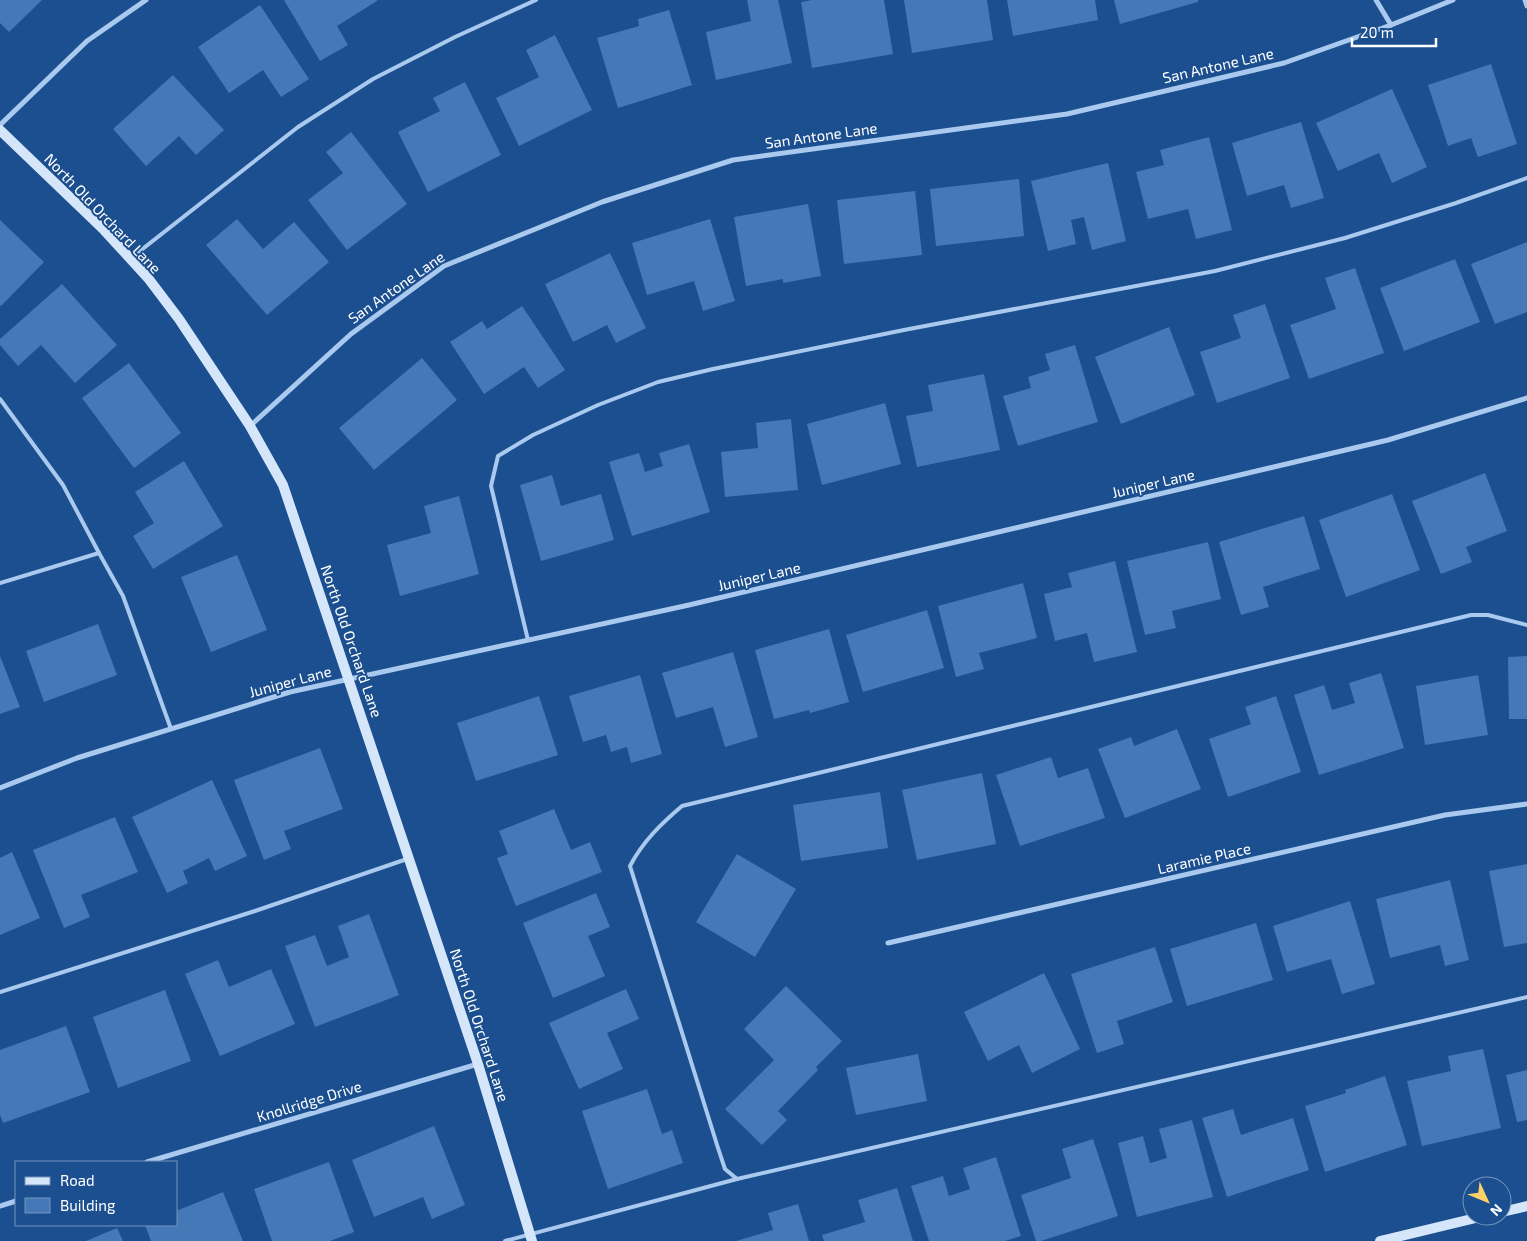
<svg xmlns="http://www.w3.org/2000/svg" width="1527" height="1241" viewBox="0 0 1527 1241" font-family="'Exo 2',sans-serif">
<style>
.building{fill:#4478b7}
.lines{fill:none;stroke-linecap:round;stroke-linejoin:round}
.lane{stroke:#a9c9ee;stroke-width:4}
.street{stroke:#a9c9ee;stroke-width:5}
.secondary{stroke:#d6e6fa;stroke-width:10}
.labels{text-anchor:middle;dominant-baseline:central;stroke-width:4;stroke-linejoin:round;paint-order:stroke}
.street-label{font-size:15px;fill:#fff;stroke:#1b4f8f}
</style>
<rect width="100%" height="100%" fill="#1b4f8f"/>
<g class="building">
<path d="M0 0H42L9 32 0 23Z"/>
<path d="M284 0H377V1L337 26 348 45 320 61Z"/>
<path d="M747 0H778L792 63 716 80 706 32 751 21Z"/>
<path d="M812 0H884L893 54 812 68 801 2Z"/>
<path d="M904 0H987L993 40 912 53Z"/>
<path d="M1007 0H1095L1098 20 1013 36Z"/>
<path d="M1114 0H1198V2L1120 24Z"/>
<path d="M260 5 309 79 281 97 263 70 229 93 198 47Z"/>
<path d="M669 10 692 85 618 108 597 38 639 26 638 19Z"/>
<path d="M555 35 592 110 519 146 496 98 539 77 526 50Z"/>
<path d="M1491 64 1517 144 1478 157 1471 138 1448 146 1428 85Z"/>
<path d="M173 75 224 130 196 155 179 136 146 166 113 129Z"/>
<path d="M465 82 501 155 428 192 398 132 440 111 433 98Z"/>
<path d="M1392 89 1427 167 1392 183 1379 153 1338 171 1316 123Z"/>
<path d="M1301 122 1324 198 1291 208 1284 185 1247 196 1232 143Z"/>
<path d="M351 132 407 204 347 250 308 200 343 173 326 152Z"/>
<path d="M1209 137 1232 230 1196 239 1188 209 1148 219 1136 172 1164 165 1160 150Z"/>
<path d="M1108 163 1126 241 1092 250 1084 217 1071 220 1076 244 1048 251 1031 181Z"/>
<path d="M1019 179 1024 236 936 246 930 189Z"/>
<path d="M915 191 922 255 844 264 837 200Z"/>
<path d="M808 204 821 276 783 283V279L746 286 734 217Z"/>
<path d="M237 219 263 249 294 222 329 262 267 315 206 245Z"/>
<path d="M710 219 735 301 703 311 694 281 647 295 632 243Z"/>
<path d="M0 220 44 262 1 306 0 305Z"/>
<path d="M1527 242V312L1495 324 1471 264Z"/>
<path d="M610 253 646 328 616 343 607 325 573 342 545 284Z"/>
<path d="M1455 259 1480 322 1404 351 1380 288Z"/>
<path d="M1355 268 1384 353 1309 379 1290 325 1336 309 1325 278Z"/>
<path d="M62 284 117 345 75 383 41 345 18 366 0 345V339Z"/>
<path d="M1265 304 1290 378 1217 403 1200 352 1241 338 1233 315Z"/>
<path d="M522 306 565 370 538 388 524 367 484 394 450 342 482 321 487 329Z"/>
<path d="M1169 327 1195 395 1121 424 1095 357Z"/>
<path d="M1075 345 1098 422 1018 446 1003 396 1031 388 1028 377 1050 370 1045 354Z"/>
<path d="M422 358 457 400 374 470 339 428Z"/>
<path d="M129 363 181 433 134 468 82 398Z"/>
<path d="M984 374 1000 450 917 467 906 416 933 411 928 385Z"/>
<path d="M885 403 901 464 822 485 807 424Z"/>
<path d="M791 419 798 490 725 497 721 452 758 448 756 423Z"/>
<path d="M689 444 710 512 632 536 609 462 639 453 645 472 663 466 659 453Z"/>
<path d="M184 461 223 526 153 569 133 536 154 523 135 492Z"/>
<path d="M1485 473 1507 531 1466 547 1472 562 1441 574 1412 501Z"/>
<path d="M552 475 561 506 601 494 614 540 541 561 520 485Z"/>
<path d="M1392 494 1420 570 1346 597 1319 520Z"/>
<path d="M459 496 479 574 400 596 387 545 431 533 424 506Z"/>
<path d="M1304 516 1320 569 1263 587 1269 607 1241 615 1219 542Z"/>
<path d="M1208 542 1221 599 1172 611 1176 628 1145 635 1127 561Z"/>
<path d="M237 555 267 630 211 652 181 577Z"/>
<path d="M1115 561 1137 652 1094 662 1087 633 1055 641 1044 594 1072 587 1068 573Z"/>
<path d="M1023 583 1037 638 979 653 984 669 956 677 938 606Z"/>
<path d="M927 610 944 668 863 692 846 635Z"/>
<path d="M98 624 117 675 44 702 26 651Z"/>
<path d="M829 629 849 702 810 713 809 710 774 719 755 650Z"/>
<path d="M733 652 758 737 725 747 713 707 676 718 662 673Z"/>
<path d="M0 656 20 707 0 714Z"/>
<path d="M1527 656V719H1509L1508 657Z"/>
<path d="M1381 673 1404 748 1319 775 1294 695 1324 685 1332 710 1355 703 1349 683Z"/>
<path d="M640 675 662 754 631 763 627 747 611 752 606 735 583 742 569 696Z"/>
<path d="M1478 675 1488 735 1425 745 1416 686Z"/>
<path d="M539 696 558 755 476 781 457 723Z"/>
<path d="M1276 696 1301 772 1228 797 1209 739 1251 724 1245 707Z"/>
<path d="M1177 729 1201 789 1125 818 1098 749 1131 737 1134 746Z"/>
<path d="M320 748 343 809 284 831 291 849 264 860 234 780Z"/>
<path d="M1051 757 1058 778 1088 768 1105 818 1020 846 996 775Z"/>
<path d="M982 773 996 844 917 860 902 790Z"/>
<path d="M212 780 247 856 215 871 209 858 183 871 188 883 167 893 132 817Z"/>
<path d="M880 792 888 848 801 861 793 805Z"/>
<path d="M554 809 571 850 590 842 602 872 516 906 497 858 508 854 499 831Z"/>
<path d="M115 817 138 872 81 895 90 917 64 928 33 850Z"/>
<path d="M12 852 40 918 0 935V858Z"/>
<path d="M737 854 796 889 755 957 696 922Z"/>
<path d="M1527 864V943L1504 947 1489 871Z"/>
<path d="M1450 880 1469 960 1445 966 1440 945 1390 958 1376 899Z"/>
<path d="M596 893 610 927 588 936 605 976 553 998 523 923Z"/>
<path d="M1350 901 1375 984 1342 994 1331 959 1287 972 1273 926Z"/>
<path d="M369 914 399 995 315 1027 285 946 315 935 327 966 349 957 338 926Z"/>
<path d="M1256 923 1273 980 1187 1006 1170 949Z"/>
<path d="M1155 947 1173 1002 1117 1021 1124 1044 1097 1053 1071 974Z"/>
<path d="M218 960 229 987 271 969 295 1024 220 1056 185 974Z"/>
<path d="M1044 973 1080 1049 1032 1073 1019 1045 988 1061 964 1012Z"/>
<path d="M786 986 842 1041 816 1067 818 1070 778 1111 787 1120 762 1145 725 1109 774 1060 744 1029Z"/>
<path d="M626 989 639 1019 607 1033 623 1069 579 1089 549 1023Z"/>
<path d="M165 990 191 1061 118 1088 93 1017Z"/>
<path d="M66 1026 90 1092 3 1123 0 1115V1050Z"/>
<path d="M1483 1049 1501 1128 1422 1146 1407 1081 1451 1071 1448 1056Z"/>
<path d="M918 1054 927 1101 856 1115 846 1068Z"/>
<path d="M1527 1070V1120L1517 1122 1506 1075Z"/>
<path d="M1385 1076 1407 1145 1325 1172 1305 1106 1346 1093 1345 1090Z"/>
<path d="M647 1089 662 1134 672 1130 683 1163 608 1189 582 1111Z"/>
<path d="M1233 1109 1241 1135 1293 1118 1309 1170 1227 1197 1202 1118Z"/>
<path d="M1192 1120 1213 1197 1137 1217 1118 1143 1143 1136 1150 1163 1167 1158 1159 1129Z"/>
<path d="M434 1126 465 1205 432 1219 423 1197 374 1217 352 1160Z"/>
<path d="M1093 1139 1118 1216 1041 1241H1036L1021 1195 1071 1178 1062 1149Z"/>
<path d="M996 1157 1021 1236 1005 1241H929L911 1186 943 1176 949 1196 970 1189 963 1168Z"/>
<path d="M329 1162 354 1232 330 1241H272L254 1189Z"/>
<path d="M897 1188 913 1241H824L822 1235 865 1222 858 1200Z"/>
<path d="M223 1192 243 1241H151L145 1225H176V1211Z"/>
<path d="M798 1204 809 1241H736L773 1230 768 1213Z"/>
<path d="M117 1228 123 1241H86Z"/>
</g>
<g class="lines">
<g class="lane">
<path d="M131 258 298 127 373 79 455 37 536 0"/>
<path d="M0 399 63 485 99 553"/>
<path d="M0 583 99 553 123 596 171 729"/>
<path d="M1527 625 1488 615H1471L682 806C662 823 643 841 630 866L718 1148 725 1169 737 1179 1527 997"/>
<path d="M528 640 491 486 498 456 533 435 598 405 658 382 713 369 904 330 1215 271 1345 238 1456 203 1527 178"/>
<path d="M0 992 255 911 407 859"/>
<path d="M505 1241 737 1179"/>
</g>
<g class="street">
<path d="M1376 0 1391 25"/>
<path d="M1525 0 1527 6"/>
<path d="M0 125 87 41 146 0"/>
<path d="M250 426 351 334 444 266 602 202 733 160 1067 114 1284 63 1391 25 1453 0"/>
<path d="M0 788 77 758 290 692 689 605 1388 440 1527 398"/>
<path d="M888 943 1445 815 1527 804"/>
<path d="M147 1162 478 1064"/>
<path d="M0 1206 16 1201"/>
</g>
<g class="secondary">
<path d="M0 130 104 230 148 278 179 319 250 426 283 485 478 1064 532 1241"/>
<path d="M1502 1212 1527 1206"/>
<path d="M1380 1241 1484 1216"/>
</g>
</g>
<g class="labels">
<g class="street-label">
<text transform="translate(1218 65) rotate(-13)">San Antone Lane</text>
<text transform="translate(821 135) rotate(-8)">San Antone Lane</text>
<text transform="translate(103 213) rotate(46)">North Old Orchard Lane</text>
<text transform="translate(396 287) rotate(-35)">San Antone Lane</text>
<text transform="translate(1153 483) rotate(-13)">Juniper Lane</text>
<text transform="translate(759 576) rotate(-13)">Juniper Lane</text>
<text transform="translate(352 641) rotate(71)">North Old Orchard Lane</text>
<text transform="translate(290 681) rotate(-15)">Juniper Lane</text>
<text transform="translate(1204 858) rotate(-13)">Laramie Place</text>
<text transform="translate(480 1025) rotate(72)">North Old Orchard Lane</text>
<text transform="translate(309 1101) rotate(-17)">Knollridge Drive</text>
</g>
</g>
<rect x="15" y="1161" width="162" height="65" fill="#1b4f8f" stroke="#7695bc"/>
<rect x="25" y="1177" width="25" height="8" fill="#d6e6fa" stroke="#7695bc"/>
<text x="60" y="1186" font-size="15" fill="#ffffff">Road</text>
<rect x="25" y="1198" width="25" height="15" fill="#4478b7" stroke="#7695bc"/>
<text x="60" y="1211" font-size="15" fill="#ffffff">Building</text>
<g transform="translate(1487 1201) rotate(134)"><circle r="24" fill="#1b4f8f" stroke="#7695bc"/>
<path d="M0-4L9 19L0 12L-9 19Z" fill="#ffd166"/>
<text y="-8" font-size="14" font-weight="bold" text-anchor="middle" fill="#ffffff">N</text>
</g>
<path d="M1352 38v8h84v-8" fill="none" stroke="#ffffff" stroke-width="2.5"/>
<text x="1360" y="38" font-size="15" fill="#ffffff" stroke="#1b4f8f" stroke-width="4" paint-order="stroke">20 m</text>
</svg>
